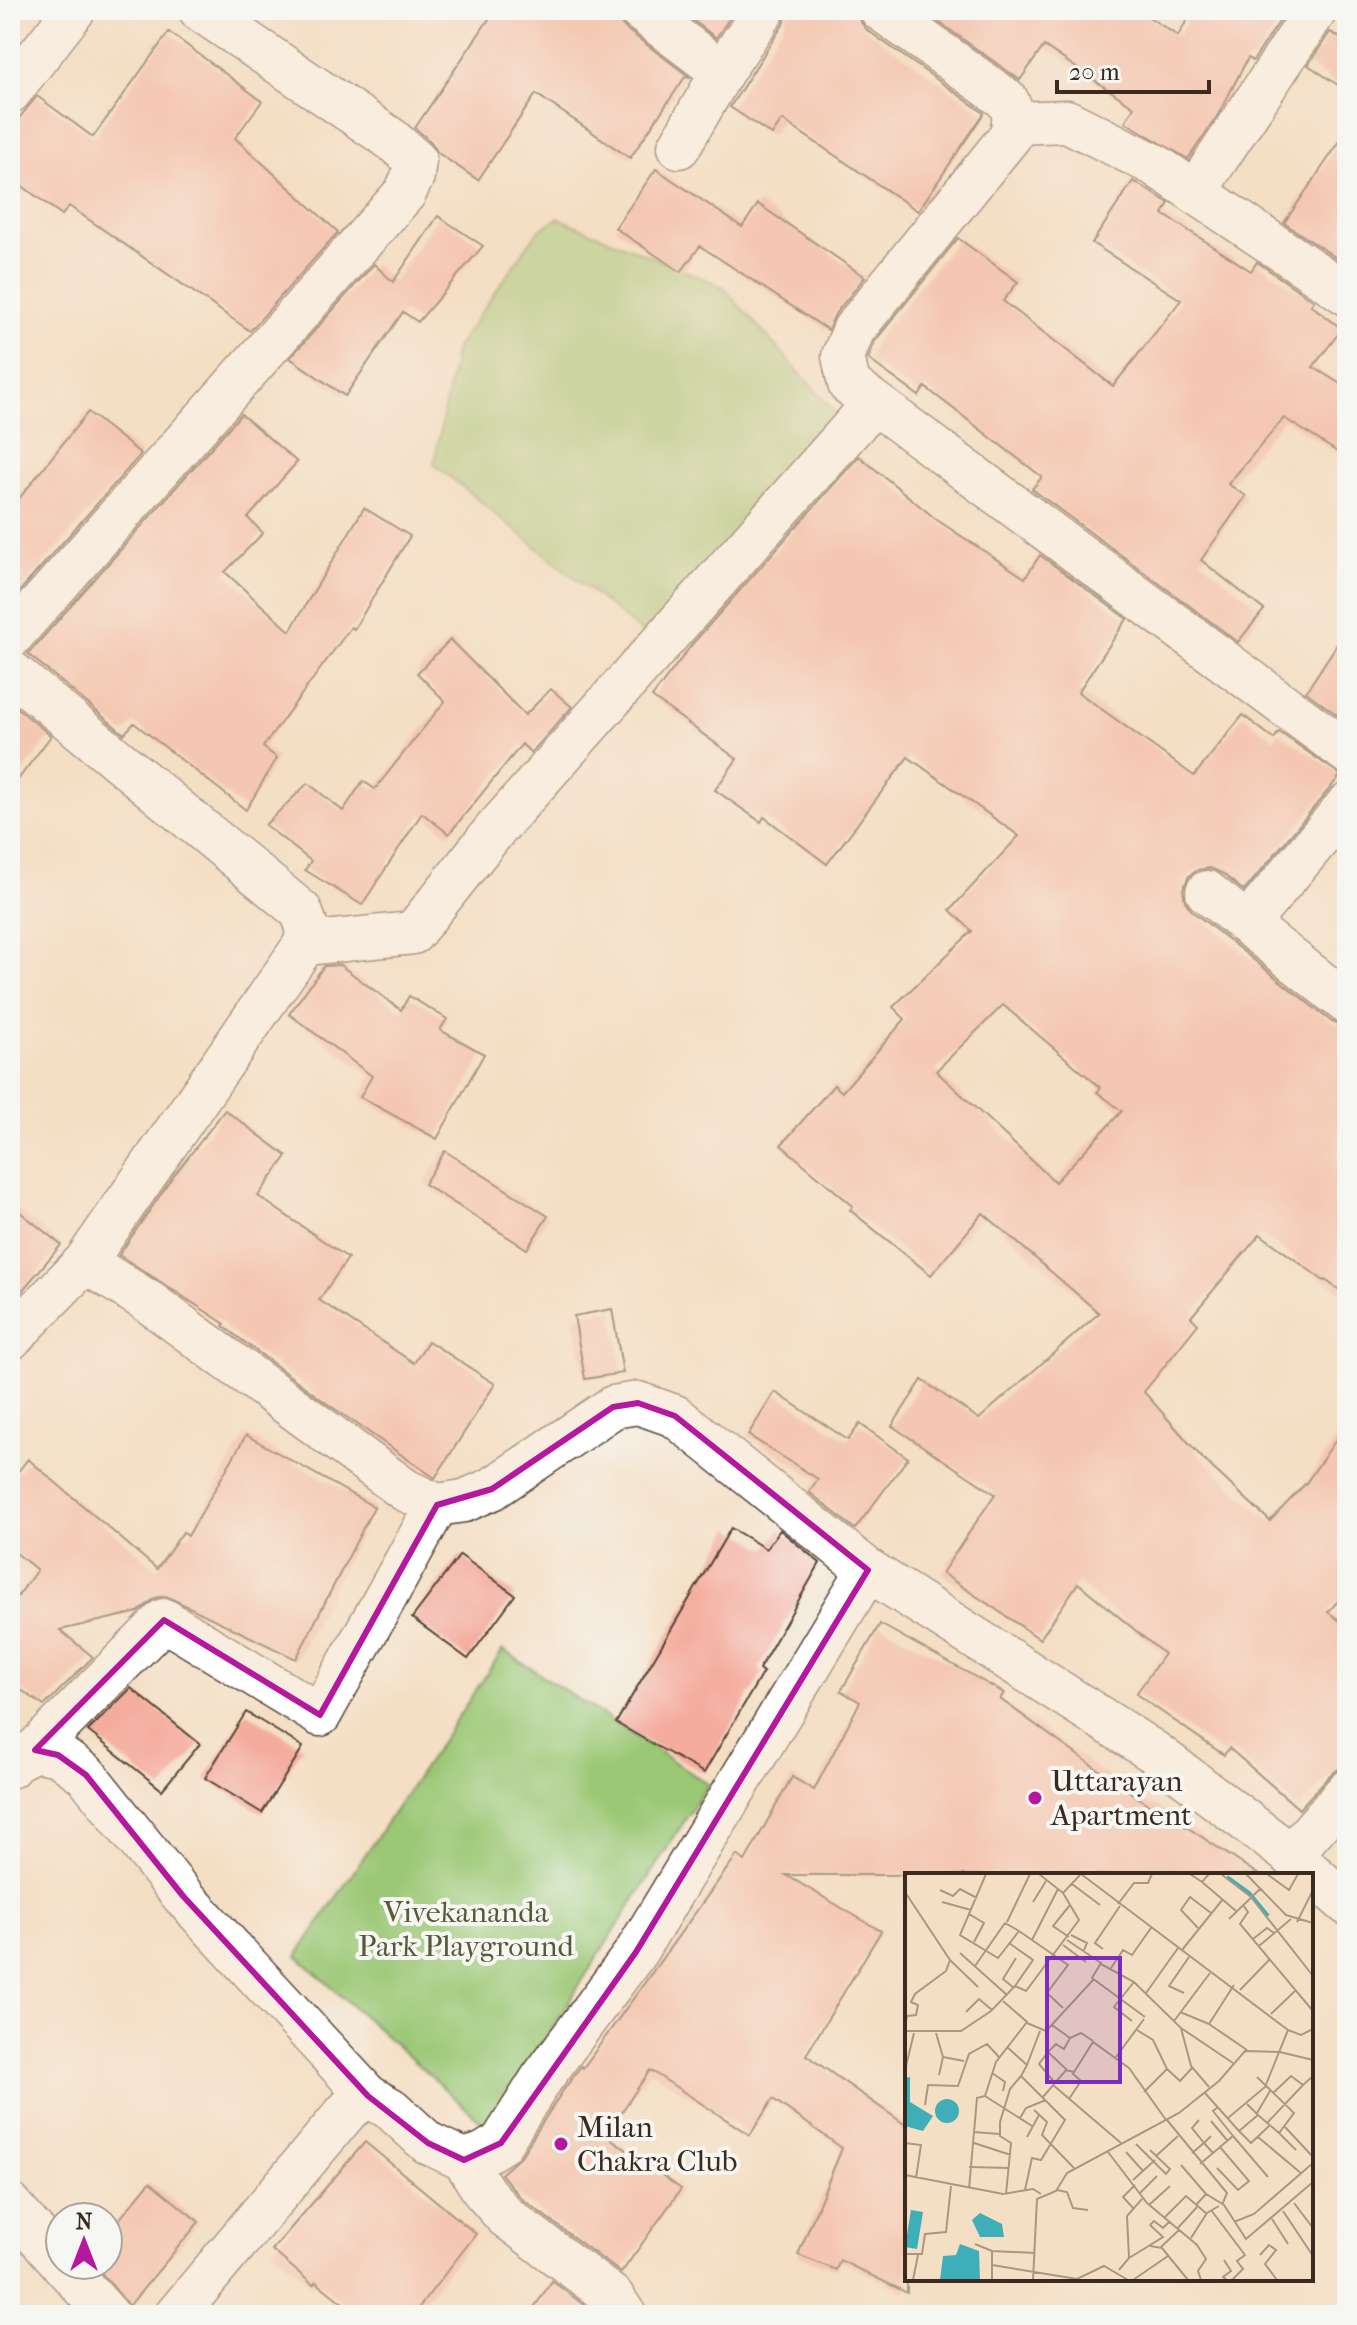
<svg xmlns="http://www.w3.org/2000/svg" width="1357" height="2325" viewBox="0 0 1357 2325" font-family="'IM FELL French Canon',serif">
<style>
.green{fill:#9bc875;stroke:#6b794a;stroke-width:2}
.building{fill:#f4ac9d;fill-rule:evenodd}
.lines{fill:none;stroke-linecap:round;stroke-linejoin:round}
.street-casing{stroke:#574537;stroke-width:45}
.street{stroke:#fff;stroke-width:42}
.marked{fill:none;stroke:#b5179e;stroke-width:6;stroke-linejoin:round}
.poi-dot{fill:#b5179e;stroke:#f6f6f2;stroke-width:3}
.labels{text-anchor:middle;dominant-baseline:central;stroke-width:8;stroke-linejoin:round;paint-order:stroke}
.poi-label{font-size:30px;fill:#3b2a1e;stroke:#f6f6f2;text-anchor:start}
.park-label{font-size:30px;fill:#585938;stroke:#f6f6f2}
.inset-river{fill:none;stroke:#3eaeb9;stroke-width:4}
.inset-road{fill:none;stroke:#aa9782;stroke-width:2}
.view{fill:#7b2cbf;fill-opacity:0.15;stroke:#7b2cbf;stroke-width:4}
.inset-edge{fill:none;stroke:#3b2a1e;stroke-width:4}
</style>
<rect width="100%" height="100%" fill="#f6f6f2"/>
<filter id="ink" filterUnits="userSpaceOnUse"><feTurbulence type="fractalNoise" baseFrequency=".0125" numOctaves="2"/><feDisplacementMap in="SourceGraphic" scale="16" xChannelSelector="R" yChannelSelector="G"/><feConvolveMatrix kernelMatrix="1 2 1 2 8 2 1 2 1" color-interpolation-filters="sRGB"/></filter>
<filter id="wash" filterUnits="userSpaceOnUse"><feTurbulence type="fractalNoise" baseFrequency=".006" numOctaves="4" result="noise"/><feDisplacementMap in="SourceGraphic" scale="32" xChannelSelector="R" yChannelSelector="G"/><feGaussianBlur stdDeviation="1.8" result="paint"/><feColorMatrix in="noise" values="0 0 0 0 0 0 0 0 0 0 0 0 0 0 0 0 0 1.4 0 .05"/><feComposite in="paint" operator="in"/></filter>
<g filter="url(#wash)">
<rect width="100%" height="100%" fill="#f4dfc4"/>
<g class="green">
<path d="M558 218 722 286 849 428 655 643 434 464 456 348 538 231Z"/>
<path d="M503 1650 708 1784 488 2128 297 1956Z"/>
</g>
<g id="blocks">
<g class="building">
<path d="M495 10H616L618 20 626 29 691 78 685 77 630 158 536 94 478 180 438 153 431 142 415 128Z"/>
<path d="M680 10H735L716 38Z"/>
<path d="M788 10H857L860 21 867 30 984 113 918 211 782 120 772 135 730 107 784 23Z"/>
<path d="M922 10H1138L1178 36 1193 10H1287L1253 61 1248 58 1218 115 1188 159 1125 122 1134 107 1044 46 1020 80Z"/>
<path d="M169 32 262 101 235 138 338 232 250 331 69 206 62 215 10 177V129L37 96 93 137Z"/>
<path d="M1330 32 1347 41V91L1308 65Z"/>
<path d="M1347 131V253L1341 261 1284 223Z"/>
<path d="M656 169 742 227 758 204 865 277 835 314 828 330 700 246 681 272 615 228Z"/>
<path d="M1133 181 1169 203 1163 214 1251 271 1257 262 1314 301 1311 305 1342 329 1313 367 1347 388V458L1284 418 1228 484 1246 496 1201 560 1264 610 1238 642 1032 489 1042 477 925 387 919 396 868 359 875 341 958 238 1018 282 1003 301 1113 386 1181 300 1092 243Z"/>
<path d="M438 216 483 246 418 322 403 312 345 396 290 358 374 264 393 282Z"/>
<path d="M88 412 141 454 10 602V510Z"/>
<path d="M241 414 297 462 248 518 263 533 225 572 290 631 364 508 410 536 354 629 351 627 263 747 277 758 246 810 134 723 124 734 28 654Z"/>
<path d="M859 456 937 520 1025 578 1040 555 1127 619 1078 692 1194 776 1243 715 1274 739 1279 732 1341 775 1244 891 1222 873 1210 868 1198 870 1189 876 1183 889 1185 901 1192 911 1332 1022 1347 1026V1295L1325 1280 1324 1281 1260 1234 1191 1317 1198 1324 1144 1392 1204 1460 1270 1521 1306 1483 1347 1424V1591L1328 1612 1347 1626V1768L1339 1769 1330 1775 1299 1809 1229 1748 1224 1755 1136 1694 1164 1654 1078 1583 1040 1639 942 1573 995 1494 892 1426 922 1380 979 1419 1099 1313 983 1213 931 1275 850 1210 853 1206 781 1145 834 1085 842 1092 905 1019 893 1007 972 931 950 910 1019 836 908 757 827 864 764 817 761 822 715 790 737 759 652 697 694 642ZM1003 1005 1101 1088 1097 1092 1122 1111 1055 1182 936 1071Z"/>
<path d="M1347 629V722L1306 692Z"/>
<path d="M450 640 525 715 551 689 572 707 531 753 522 744 449 834 422 813 362 905 305 870 311 861 265 825 308 783 343 811 363 781 375 789 445 701 417 673Z"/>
<path d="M10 702 51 736 10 790Z"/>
<path d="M340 965 401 1010 409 996 447 1019 440 1030 484 1054 437 1139 360 1097 372 1076 289 1014 324 966Z"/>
<path d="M225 1110 287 1156 258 1196 348 1258 319 1300 414 1363 428 1341 495 1384 435 1478 325 1402 223 1326 225 1324 119 1255 172 1178Z"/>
<path d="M445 1151 548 1216 527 1249 424 1184Z"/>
<path d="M10 1204 61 1245 10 1305Z"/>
<path d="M612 1309 623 1373 585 1379 574 1316Z"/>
<path d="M775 1392 848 1440 860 1424 908 1458 855 1529 809 1492 818 1479 748 1435Z"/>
<path d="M246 1435 374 1507 296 1659 166 1596 155 1598 138 1612 60 1630 93 1657 44 1706 10 1682V1590L18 1596 37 1570 10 1548V1482L28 1459 157 1569 183 1532 188 1536Z"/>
<path d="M731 1528 766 1549 780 1530 820 1563 759 1669 763 1672 704 1773 616 1723Z"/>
<path d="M460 1555 515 1595 468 1659 412 1618Z"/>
<path d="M880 1624 1004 1693 1000 1699 1062 1744 1150 1806 1152 1804 1259 1875H786L881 1931 806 2055 907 2126V2293L840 2260 836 2270 798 2255 842 2148 773 2099 750 2135 650 2070 606 2135 681 2189 621 2273 521 2198 501 2174 521 2156 562 2092 581 2066 583 2068 737 1855 745 1861 792 1777 814 1790 860 1702 841 1691Z"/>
<path d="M131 1688 200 1744 162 1790 88 1731Z"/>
<path d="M246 1712 303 1747 262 1813 205 1778Z"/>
<path d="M365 2142 476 2234 413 2315H358L316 2282 313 2285 272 2250Z"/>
<path d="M150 2182 199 2222 129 2306 95 2265H108V2233Z"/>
<path d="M552 2281 593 2312 591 2315H529Z"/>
</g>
</g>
</g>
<g filter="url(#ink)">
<use href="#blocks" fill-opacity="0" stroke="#574537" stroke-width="2"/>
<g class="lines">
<defs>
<g id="street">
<path d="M640 10 722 72"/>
<path d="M881 10 1007 100 1014 115 1011 135 854 329 843 356 849 384 1347 752"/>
<path d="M10 92 74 10"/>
<path d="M1014 123 1067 121 1155 165 1347 294"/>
<path d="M679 147 722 72 764 10"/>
<path d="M1195 192 1316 10"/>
<path d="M10 638 405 193 413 176 415 160 391 139 200 10"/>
<path d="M10 671 301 911 307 927 305 944 85 1262 10 1339"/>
<path d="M1347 805 1247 924 1347 1003"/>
<path d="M1207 892 1247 924"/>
<path d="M305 944 413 933 494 831 874 403"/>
<path d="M85 1262 149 1302 405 1490 437 1505 464 1501 492 1489 613 1407 638 1403 675 1416 868 1570"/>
<path d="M35 1750 164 1620 320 1715 437 1505"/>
<path d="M10 1767 16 1760 35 1750 58 1755 86 1775 183 1896 368 2096"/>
<path d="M1291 1855 1347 1791"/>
<path d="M464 2160 484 2192 505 2216 613 2297 625 2315"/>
<path d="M10 2205 60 2261"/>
<path d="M63 2265 108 2315"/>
<path d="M176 2315 348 2110 368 2096 391 2109 428 2143 464 2160 483 2154 501 2143 542 2078 636 1952 868 1570 1154 1752 1291 1855 1347 1904"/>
</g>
</defs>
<use href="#street" class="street-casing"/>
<use href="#street" class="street"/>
</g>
</g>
<path d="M0 0H1357V2325H0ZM638 1403 675 1416 868 1570 636 1952 501 2143 464 2160 428 2143 368 2096 183 1896 86 1775 58 1755 35 1750 164 1620 320 1715 437 1505 492 1489 613 1407Z" fill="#f4dfc4" fill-opacity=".55" fill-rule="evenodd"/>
<path class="marked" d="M638 1403 675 1416 868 1570 636 1952 501 2143 464 2160 428 2143 368 2096 183 1896 86 1775 58 1755 35 1750 164 1620 320 1715 437 1505 492 1489 613 1407Z"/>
<g class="poi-dot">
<circle cx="1035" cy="1798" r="8"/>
<circle cx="561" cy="2144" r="8"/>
</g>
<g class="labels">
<g class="poi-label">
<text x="1051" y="1781">Uttarayan<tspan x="1051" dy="34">Apartment</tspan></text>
<text x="577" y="2127">Milan<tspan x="577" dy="34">Chakra Club</tspan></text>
</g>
<g class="park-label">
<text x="466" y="1912">Vivekananda<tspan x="466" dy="34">Park Playground</tspan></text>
</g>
</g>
<g transform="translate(905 1873)">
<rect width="408" height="408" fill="#f4dfc4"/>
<path d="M5 204V229L28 243 18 258 0 253V205ZM30 238a12 12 0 1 1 24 0a12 12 0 1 1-24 0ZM6 337 18 339 12 376 0 374ZM75 340 97 351 99 364H75L67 347ZM55 371 74 378 75 407H35L38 383 51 382Z" fill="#3eaeb9"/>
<path class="inset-river" d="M322 4 344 20 363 43"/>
<path class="inset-road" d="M81 1 55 62 93 85 114 58 163 92 142 120 158 135M134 1 158 20 175 2M176 1 383 157 360 214 323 245M285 1 297 9 304 1M316 1 346 24 408 103M341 1 381 42 408 50M362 1 384 17 393 1M297 9 331 38M167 11 195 32M35 17 48 23 55 16 72 25M0 19 45 87M37 29 66 37M128 29 141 8M213 31 229 10H243L247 1M338 32 343 39 335 51 408 138M64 41 79 50 69 69M324 46 356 15M102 49 125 1M392 49 408 17M293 55 276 37 285 24 306 40M166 62 182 70 179 77M164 64 148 53 165 32M348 66 362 55 369 60M127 67 153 16M162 67 196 90 187 105 240 144M104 70 128 87 110 113M158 72 181 89M354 73 386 46M198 76 190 70 215 33M277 77 318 26M55 80 102 122M196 91 229 109 276 155 286 193 304 214M70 93 100 50 114 58M206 95 218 77 227 82 246 55M109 115 98 106 111 85M335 117 365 86M241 120 273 75M279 120 264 113 284 84M61 139 74 126 87 137M275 139 304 151 329 112M366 141 390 118M227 148 209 134 229 109M269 148 305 100M122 150 141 158 189 106M304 151 342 177M147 152 165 165 176 160 188 168M0 153 2 143 11 142 13 132 6 129 10 121 41 98 45 87 73 114M276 155 328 190M232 157 248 167 262 196M383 157 396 162 408 156M0 158H56L86 138 110 113 121 118 174 47 158 20M31 160 38 184M102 174 122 192 116 203 160 247 136 287 127 285 120 317M144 178 151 171 159 176 165 165M211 184 239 146M122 192 135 158M0 197 9 160M87 200 100 209 98 218M34 202 38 184 59 188M352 204 389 240 374 260 353 242M150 210 134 191 143 179 162 197M148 212 216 270M239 219 262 196 275 208 287 195M300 220 334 258 353 242 342 231M368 220 386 203 398 212 408 203M80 223 127 253M138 224 161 197 169 199 188 169 224 195 261 247M164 226 176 208 167 200M20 232 23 212 53 213 64 181 82 171 94 184M313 234 308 238 328 263M129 237 142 249 137 262 169 295M352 240 365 218M115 245 121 235 141 227M262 247 322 320 317 332M294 247 287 255 299 270 306 263M306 248 322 267M362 250 398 212M380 254 408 284M334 258 346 270 364 253M69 259 94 261M374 260 391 277M122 264 134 242M353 264 397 301M0 270 16 272 11 305M69 270 106 282M231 271 261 301 265 296 245 277M203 279 242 330 292 372 301 386 293 398 296 407M221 279 238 298M287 280 299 270 308 280M251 283 273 263M295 291 328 263 363 304M276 292 301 321M64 294 104 295M312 295 333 317 344 308 315 274M0 302 98 321 128 316 136 321M228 307 250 287M64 316 72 225 80 223 91 189 122 149 98 128M152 317 162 319 168 335 183 337M101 321 106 270 95 263V249L105 216 116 203M234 321 252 303M389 330 408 355M244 332 265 313M291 332 301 321 319 332 341 366 408 309M228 335 218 324 230 312M306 337 340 382 332 388 338 396 327 407M378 338 408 383M260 344 281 323 302 341M367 346 383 371M329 349 349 341 408 290M245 352 249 348 258 355 264 349M272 356 292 334M286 365 302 340 314 333M70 371 87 378 130 380M245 373 257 375 283 407M256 374 274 357M0 381H17L20 361 41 359 46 313M355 382 364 372 371 377 360 391 372 407M224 385 258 364 245 352M319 387 326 398 318 404 322 407M87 392 172 406 199 393 223 407M214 397 224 385 222 343 237 326M8 407 13 382M87 407V378M128 407 132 326 151 318 162 300 274 240 314 208 340 178 375 179 408 187M228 407 263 383"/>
<path class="view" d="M142 85H215V209H142Z"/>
<rect width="408" height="408" class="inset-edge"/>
</g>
<rect width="1357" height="2325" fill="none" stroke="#f6f6f2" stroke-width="40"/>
<g transform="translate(84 2241)"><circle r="38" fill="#f6f6f2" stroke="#aba49d" stroke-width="2"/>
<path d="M0-6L14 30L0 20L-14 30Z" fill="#b5179e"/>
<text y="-12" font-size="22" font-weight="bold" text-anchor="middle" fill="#3b2a1e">N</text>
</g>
<path d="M1057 80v12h152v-12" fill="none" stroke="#3b2a1e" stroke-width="4"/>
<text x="1069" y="80" font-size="24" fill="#3b2a1e" stroke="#f6f6f2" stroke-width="6" paint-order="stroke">20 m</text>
</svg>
